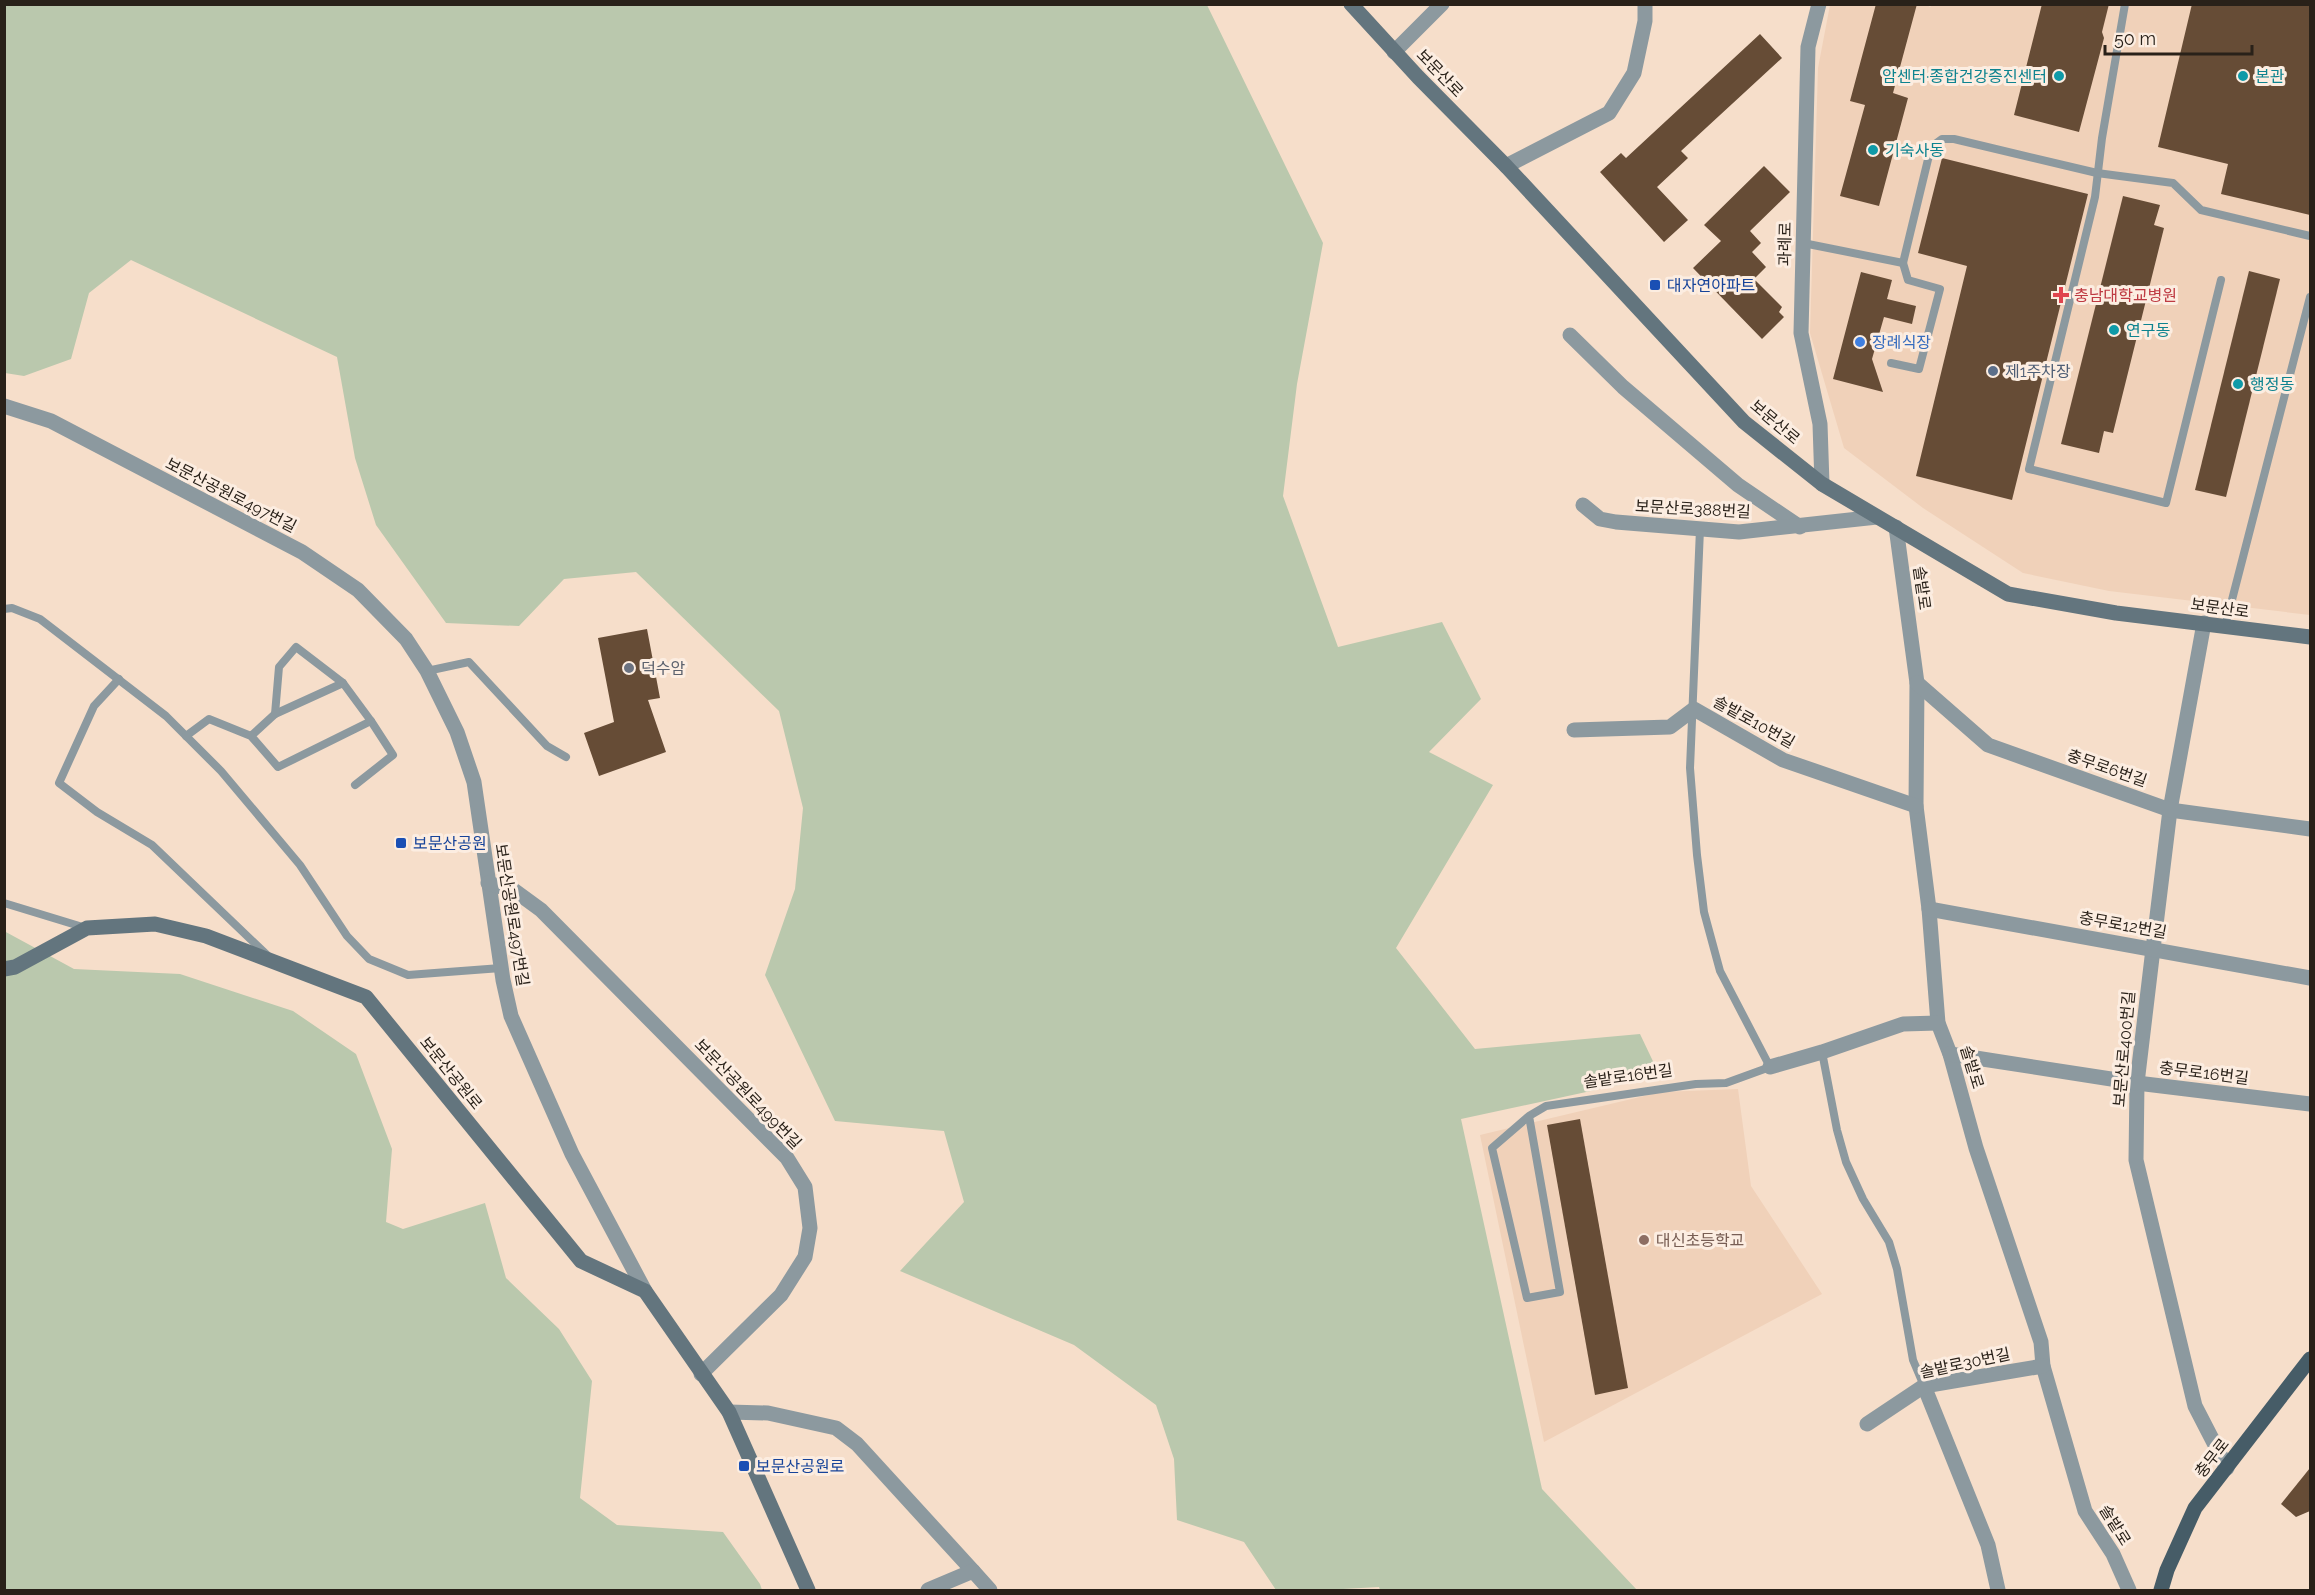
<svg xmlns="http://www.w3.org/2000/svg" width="2315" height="1595" viewBox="0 0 2315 1595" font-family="Raleway,'Noto Sans KR',sans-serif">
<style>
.built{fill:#f0d1b9}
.green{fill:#bac8ad}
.building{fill:#664c36}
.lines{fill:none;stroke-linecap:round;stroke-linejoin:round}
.lane{stroke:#8c999f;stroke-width:8}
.street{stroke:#8c999f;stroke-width:15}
.secondary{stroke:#63757e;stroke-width:15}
.primary{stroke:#465c67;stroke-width:15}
.culture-dot{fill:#0f9aa8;stroke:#fcede1;stroke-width:2}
.transit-dot{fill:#1a4fb4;stroke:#fcede1;stroke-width:2}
.health-dot{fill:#e0444e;stroke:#fcede1;stroke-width:2}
.shop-dot{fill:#3f7fe0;stroke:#fcede1;stroke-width:2}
.service-dot{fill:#5c6f8a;stroke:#fcede1;stroke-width:2}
.worship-dot{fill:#6b7280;stroke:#fcede1;stroke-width:2}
.education-dot{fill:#8d6e63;stroke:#fcede1;stroke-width:2}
.labels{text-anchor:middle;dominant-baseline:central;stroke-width:6;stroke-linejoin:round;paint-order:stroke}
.street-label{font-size:16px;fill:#292119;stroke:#fcede1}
.culture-label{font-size:16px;fill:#0d838f;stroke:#fcede1;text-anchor:start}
.transit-label{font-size:16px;fill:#164399;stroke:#fcede1;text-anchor:start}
.health-label{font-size:16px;fill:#be3a42;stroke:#fcede1;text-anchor:start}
.shop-label{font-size:16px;fill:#366cbe;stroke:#fcede1;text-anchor:start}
.service-label{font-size:16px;fill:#4e5e75;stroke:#fcede1;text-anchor:start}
.worship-label{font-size:16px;fill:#5b616d;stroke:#fcede1;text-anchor:start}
.education-label{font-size:16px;fill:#785e54;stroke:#fcede1;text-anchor:start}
</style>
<rect width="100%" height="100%" fill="#f6deca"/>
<g class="built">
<path d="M1925 4 1930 7 1933 4 2310 5V615L2109 591 2023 573 1923 508 1844 448 1810 333 1818 68 1830 5Z"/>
<path d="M1738 1089 1751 1186 1822 1294 1544 1442 1480 1135 1661 1092Z"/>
</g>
<g class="green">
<path d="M4 5H1207L1323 243 1297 384 1283 496 1338 647 1442 622 1481 699 1429 752 1493 785 1396 948 1475 1049 1640 1034 1660 1076 1461 1119 1542 1489 1637 1590H1380L1379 1587 1325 1590H1276L1244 1542 1177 1520 1174 1459 1156 1405 1074 1345 900 1271 964 1202 944 1131 835 1121 765 975 795 889 803 808 779 711 636 572 564 579 519 626 446 623 376 525 355 458 337 357 131 260 89 293 71 359 24 376 5 373Z"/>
<path d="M4 931 74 969 180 974 293 1011 356 1054 392 1149 386 1222 403 1229 485 1203 506 1278 559 1329 592 1381 580 1498 617 1525 723 1532 760 1584 762 1590H5Z"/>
</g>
<g class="building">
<path d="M1876 4H1917L1893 93 1908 98 1879 206 1840 196 1865 105 1850 101Z"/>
<path d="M2042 4H2109L2102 32 2104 38 2079 132 2014 115Z"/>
<path d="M2192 4H2310V215L2221 194 2228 164 2158 147Z"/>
<path d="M1760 34 1782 58 1681 151 1688 158 1657 187 1688 220 1664 242 1600 172 1621 153 1626 158Z"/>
<path d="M1942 158 2088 194 2012 500 1916 476 1967 266 1918 253Z"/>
<path d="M1764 166 1790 192 1750 231 1761 243 1752 252 1766 267 1754 279 1782 307 1779 312 1784 317 1762 339 1693 268 1721 241 1704 225Z"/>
<path d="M2123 196 2160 205 2154 225 2164 228 2113 433 2104 431 2099 453 2061 444Z"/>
<path d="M2249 271 2280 279 2226 497 2195 490Z"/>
<path d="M1861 272 1892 280 1887 299 1916 306 1912 324 1884 317 1872 359 1883 392 1833 379Z"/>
<path d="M647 629 660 698 648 700 666 752 599 776 584 733 614 722 598 638Z"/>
<path d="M1580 1119 1628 1388 1595 1395 1547 1125Z"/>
<path d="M2310 1468V1511L2296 1517 2281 1504Z"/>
</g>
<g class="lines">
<g class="lane">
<path d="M2125 4 2102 138 2095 197 2029 469 2166 503 2221 280"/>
<path d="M1803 243 1903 263 1931 147 1942 139H1954L2097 173 2173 183 2201 210 2310 236"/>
<path d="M1891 363 1919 369 1940 289 1908 280 1903 263"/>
<path d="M4 609 12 608 40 619 166 716 221 771 300 865 347 936 369 959 408 975 501 968"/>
<path d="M2225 627 2310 297"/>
<path d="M427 671 469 662 547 746 566 757"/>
<path d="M119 679 94 706 59 783 97 812 152 845 267 955"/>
<path d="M275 714 343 683"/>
<path d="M186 736 209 719 251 736 278 767 371 721 343 683 296 647 279 667 275 714 251 736"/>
<path d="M355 785 393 755 371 721"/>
<path d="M4 903 86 928"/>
<path d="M1822 1052 1837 1130 1846 1162 1863 1199 1889 1242 1897 1269 1913 1360 1924 1386"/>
<path d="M1529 1116 1492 1148 1527 1298 1560 1292 1529 1116 1546 1106 1696 1084 1726 1083 1770 1067 1720 971 1704 912 1697 855 1690 768 1700 529"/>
</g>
<g class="street">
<path d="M1819 4 1808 47 1801 333 1820 424 1822 484"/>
<path d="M1394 52 1442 4"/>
<path d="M1506 166 1609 113 1634 73 1645 21V4"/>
<path d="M1570 335 1623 387 1738 485 1800 527"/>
<path d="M4 406 51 421 302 552 358 590 406 639 427 671 457 732 474 782 503 980 511 1016 572 1154 645 1291"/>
<path d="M1583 505 1600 519 1616 522 1739 532 1877 517"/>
<path d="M1896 527 1917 683 1916 806 1929 909 1938 1023 1950 1054 1976 1148 2041 1342 2043 1366 2085 1511 2113 1554 2129 1590"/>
<path d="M2204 623 2170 810 2153 949 2137 1083 2136 1160 2195 1406 2227 1468"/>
<path d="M1917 683 1988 745 2170 810 2310 829"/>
<path d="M1574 730 1670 727 1694 709 1783 760 1916 806"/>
<path d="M488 883 515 891 541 910 787 1158 805 1187 810 1228 805 1257 781 1295 701 1374"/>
<path d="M1929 909 2310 978"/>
<path d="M1950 1054 2137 1083 2310 1104"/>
<path d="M1770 1067 1822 1052 1903 1024 1938 1023"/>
<path d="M1924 1386 1988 1545 1998 1590"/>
<path d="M729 1412 768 1413 836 1428 857 1444 973 1571"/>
<path d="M1867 1424 1924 1386 2043 1366"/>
<path d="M928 1590 973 1571 990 1590"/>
</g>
<g class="secondary">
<path d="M1351 4 1418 77 1506 166 1744 422 1822 484 2008 594 2116 613 2310 637"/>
<path d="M4 969 15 967 87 928 155 924 206 936 366 997 581 1261 645 1291 729 1412 808 1590"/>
</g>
<path class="primary" d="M2161 1590 2167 1570 2195 1508 2310 1359"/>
</g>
<g class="culture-dot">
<circle cx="2059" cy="76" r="6"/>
<circle cx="2243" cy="76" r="6"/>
<circle cx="1873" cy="150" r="6"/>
<circle cx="2114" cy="330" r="6"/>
<circle cx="2238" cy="384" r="6"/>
</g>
<g class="transit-dot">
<rect x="1649" y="279" width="12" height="12" rx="3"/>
<rect x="395" y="837" width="12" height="12" rx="3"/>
<rect x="738" y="1460" width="12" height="12" rx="3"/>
</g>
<path class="health-dot" d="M2058 286h6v6h6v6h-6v6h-6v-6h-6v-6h6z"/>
<circle class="shop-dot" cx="1860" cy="342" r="6"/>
<circle class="service-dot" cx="1993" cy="371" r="6"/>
<circle class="worship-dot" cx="629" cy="668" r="6"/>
<circle class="education-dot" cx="1644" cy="1240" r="6"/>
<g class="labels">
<g class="street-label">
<text transform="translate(1440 73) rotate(46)">보문산로</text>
<text transform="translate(1785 244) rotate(-89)">과례로</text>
<text transform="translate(1775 422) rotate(40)">보문산로</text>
<text transform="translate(231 495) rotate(27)">보문산공원로497번길</text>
<text transform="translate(1693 509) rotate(3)">보문산로388번길</text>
<text transform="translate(1922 588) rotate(82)">솔밭로</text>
<text transform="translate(2220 608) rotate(8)">보문산로</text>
<text transform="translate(1754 722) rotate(29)">솔밭로10번길</text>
<text transform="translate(2107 768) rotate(19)">충무로6번길</text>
<text transform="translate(512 915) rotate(81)">보문산공원로497번길</text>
<text transform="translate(2123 925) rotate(10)">충무로12번길</text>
<text transform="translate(2124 1049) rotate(-85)">보문산로400번길</text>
<text transform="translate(1972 1067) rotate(73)">솔밭로</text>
<text transform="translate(451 1073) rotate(51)">보문산공원로</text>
<text transform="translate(2204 1073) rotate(7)">충무로16번길</text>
<text transform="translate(1628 1076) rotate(-8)">솔밭로16번길</text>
<text transform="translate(748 1094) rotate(46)">보문산공원로499번길</text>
<text transform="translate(1965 1363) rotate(-12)">솔밭로30번길</text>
<text transform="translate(2212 1458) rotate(-52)">충무로</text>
<text transform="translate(2115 1525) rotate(58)">솔밭로</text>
</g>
<g class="culture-label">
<text x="2047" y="76" text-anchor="end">암센터·종합건강증진센터</text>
<text x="2255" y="76">본관</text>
<text x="1885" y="150">기숙사동</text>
<text x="2126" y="330">연구동</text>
<text x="2250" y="384">행정동</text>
</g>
<g class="transit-label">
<text x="1667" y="285">대자연아파트</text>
<text x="413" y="843">보문산공원</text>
<text x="756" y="1466">보문산공원로</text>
</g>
<g class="health-label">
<text x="2074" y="295">충남대학교병원</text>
</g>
<g class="shop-label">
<text x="1872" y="342">장례식장</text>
</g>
<g class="service-label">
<text x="2005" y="371">제1주차장</text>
</g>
<g class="worship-label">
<text x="641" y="668">덕수암</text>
</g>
<g class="education-label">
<text x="1656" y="1240">대신초등학교</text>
</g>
</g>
<rect width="2315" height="1595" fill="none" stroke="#292119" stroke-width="12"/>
<path d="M2105 45v9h147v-9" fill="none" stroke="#292119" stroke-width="3"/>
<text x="2114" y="45" font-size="18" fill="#292119" stroke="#fcede1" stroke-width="4.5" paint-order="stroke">50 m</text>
</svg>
